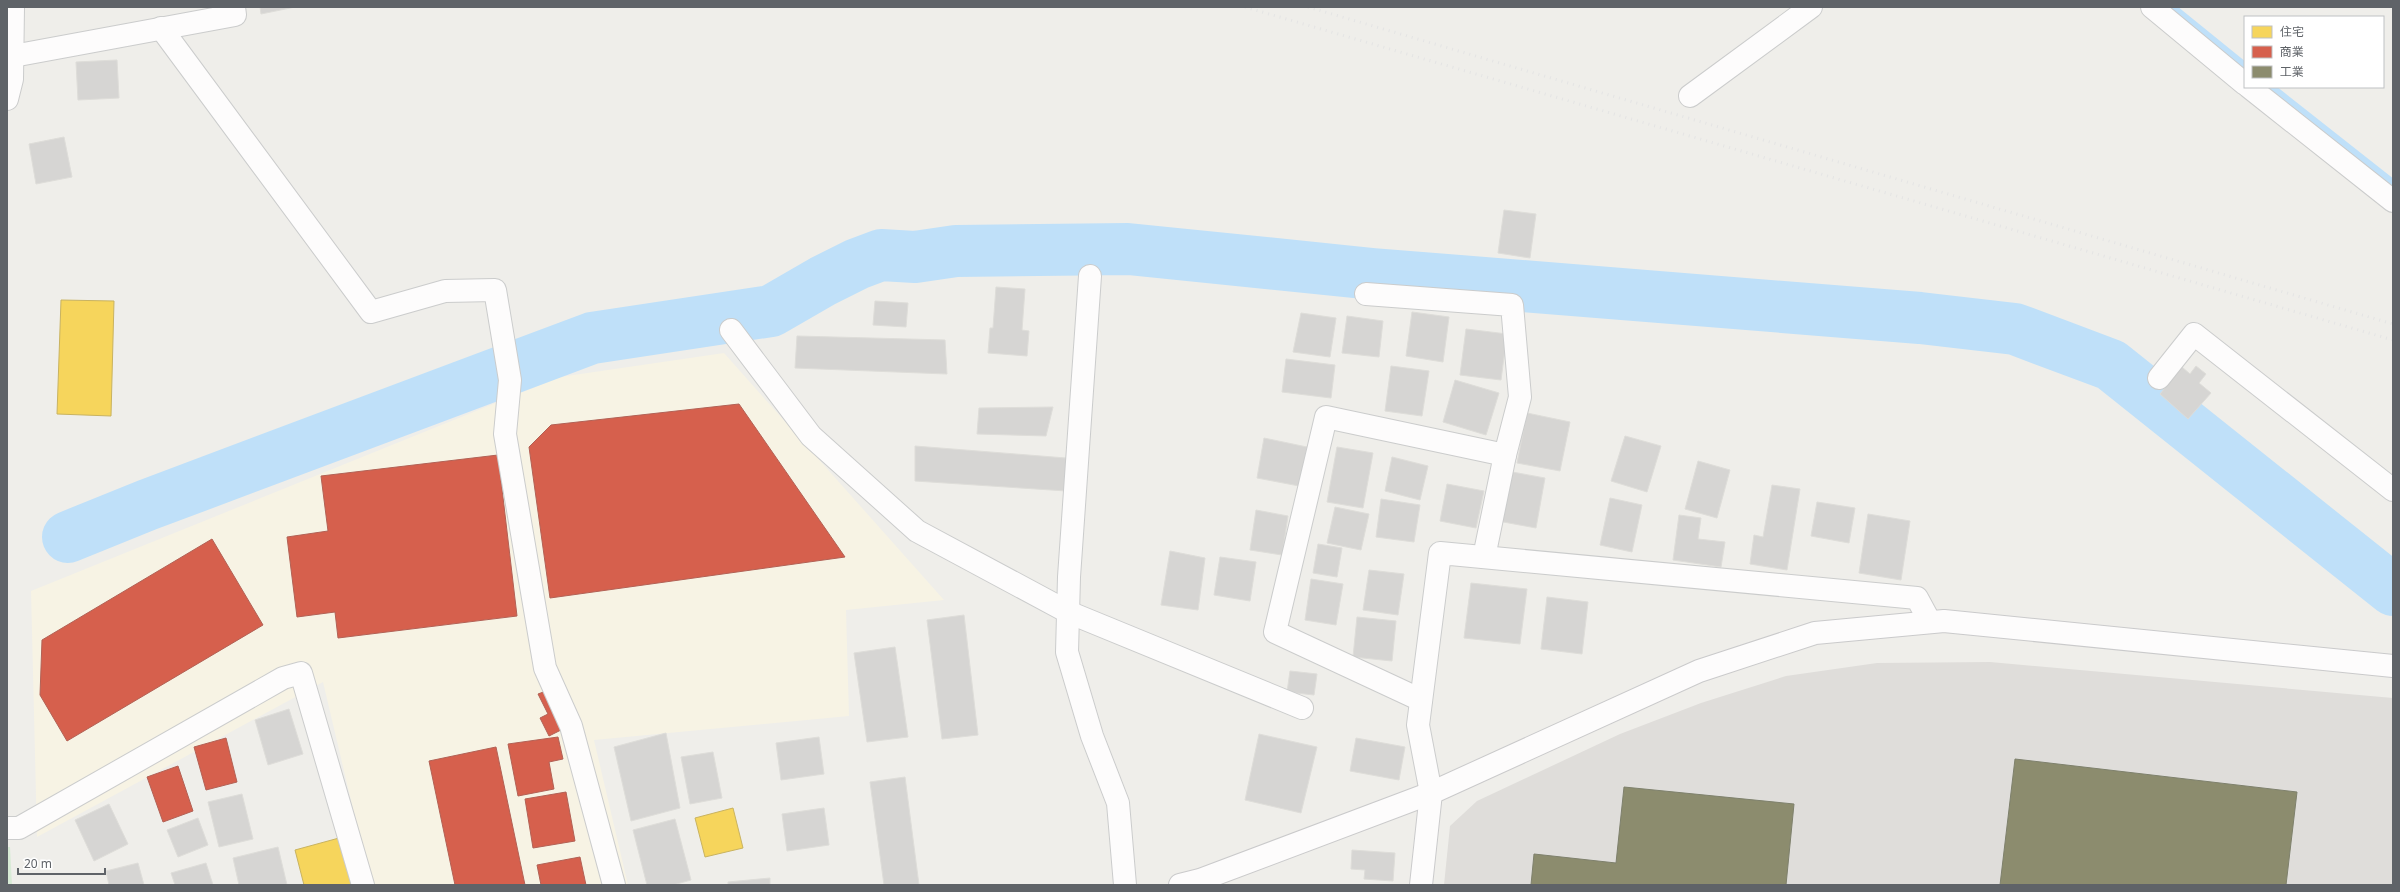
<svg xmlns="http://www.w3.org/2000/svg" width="2400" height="892" viewBox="0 0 2400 892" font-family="'Noto Sans','Noto Sans JP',sans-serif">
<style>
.commercial{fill:#f7f3e4}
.industrial{fill:#dfddda}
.green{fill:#d8ebd6}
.homes{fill:#f6d55c;stroke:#c9b360}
.shops{fill:#d6604d;stroke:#b26155}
.industry{fill:#8c8c6e;stroke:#7e806c}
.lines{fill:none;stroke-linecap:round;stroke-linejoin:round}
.stream{stroke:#bfe0f9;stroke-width:9}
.river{stroke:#bfe0f9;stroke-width:52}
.building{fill:#d6d5d3;stroke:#deddd9}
.street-casing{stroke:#cbcccc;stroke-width:24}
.secondary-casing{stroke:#cacacb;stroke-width:24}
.street{stroke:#fdfcfc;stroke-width:22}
.secondary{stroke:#fdfcfc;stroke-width:22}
.rail{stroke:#e4e4e4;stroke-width:3;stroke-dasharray:1 5;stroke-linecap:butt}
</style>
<rect width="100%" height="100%" fill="#efeeea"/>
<path class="commercial" d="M724 353 944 600 846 610 849 716 594 740 628 885H371L323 682 37 837 31 591 560 377Z"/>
<path class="industrial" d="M1990 662 2393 698V885H1444L1450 826 1477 801 1620 734 1701 703 1786 676 1877 663Z"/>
<path class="green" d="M7 847H10L12 885H7Z"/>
<g class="homes">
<path d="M61 300 114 301 111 416 57 414Z"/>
<path d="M733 808 743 848 705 857 695 818Z"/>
<path d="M339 838 353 885H304L295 850Z"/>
</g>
<g class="shops">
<path d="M739 404 845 557 550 598 529 447 551 425Z"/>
<path d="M498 455 517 616 338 638 335 612 297 617 287 537 328 531 321 476Z"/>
<path d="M212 539 263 625 67 741 40 695 42 640Z"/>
<path d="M546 691 565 728 549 736 540 718 548 714 538 694Z"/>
<path d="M558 737 563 759 549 762 554 789 518 796 508 744Z"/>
<path d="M226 738 237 782 206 790 194 747Z"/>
<path d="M496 747 525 885H455L429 761Z"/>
<path d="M178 766 193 811 163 822 147 777Z"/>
<path d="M566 792 575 841 533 848 525 799Z"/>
<path d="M580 857 586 885H541L537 865Z"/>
</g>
<g class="industry">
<path d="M2015 759 2297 792 2286 885H2000Z"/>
<path d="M1624 787 1794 804 1786 885H1531L1534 854 1616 863Z"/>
</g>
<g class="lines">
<g class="stream">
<path d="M2171 7 2245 67"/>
<path d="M2270 87 2393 184"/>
</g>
<path class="river" d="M68 537 147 505 592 338 771 311 823 281 857 264 881 255 915 257 956 251 1128 249 1373 274 1920 318 2015 329 2111 365 2393 590"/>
</g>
<g class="building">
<path d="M260 7H295L261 14Z"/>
<path d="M117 60 119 98 78 100 76 62Z"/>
<path d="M64 137 72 177 36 184 29 144Z"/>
<path d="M1504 210 1536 214 1530 258 1498 253Z"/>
<path d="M996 287 1025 289 1022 330 1029 331 1027 356 988 353 990 328H993Z"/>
<path d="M875 301 908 303 906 327 873 325Z"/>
<path d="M1412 312 1449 317 1443 362 1406 356Z"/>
<path d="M1301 313 1336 318 1330 357 1293 352Z"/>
<path d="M1347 316 1383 321 1379 357 1342 353Z"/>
<path d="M1466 329 1507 334 1501 380 1460 375Z"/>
<path d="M797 336 945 340 947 374 795 368Z"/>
<path d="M1286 359 1335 365 1331 398 1282 392Z"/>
<path d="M1391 366 1429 371 1422 416 1385 411Z"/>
<path d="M2196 366 2206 374 2199 383 2211 393 2188 419 2160 394 2182 367 2190 374Z"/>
<path d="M1455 380 1499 393 1486 435 1443 422Z"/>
<path d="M1053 407 1046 436 977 434 979 408Z"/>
<path d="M1527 413 1570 422 1560 471 1517 463Z"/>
<path d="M1625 436 1661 446 1647 492 1611 481Z"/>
<path d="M1264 438 1307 447 1299 486 1257 478Z"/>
<path d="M915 446 1066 458V491L915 481Z"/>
<path d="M1337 447 1373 453 1363 508 1327 502Z"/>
<path d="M1392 457 1428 466 1420 500 1385 491Z"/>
<path d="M1698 461 1730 470 1717 518 1685 509Z"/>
<path d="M1507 471 1545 478 1536 528 1498 521Z"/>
<path d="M1447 484 1484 491 1476 528 1440 521Z"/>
<path d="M1772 485 1800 489 1787 570 1750 564 1754 535 1763 537Z"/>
<path d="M1610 498 1642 505 1632 552 1600 545Z"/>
<path d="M1381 499 1420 505 1414 542 1376 537Z"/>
<path d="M1817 502 1855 508 1849 543 1811 536Z"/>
<path d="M1335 507 1369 514 1361 550 1327 543Z"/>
<path d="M1256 510 1288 516 1282 555 1250 550Z"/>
<path d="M1868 514 1910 521 1901 580 1859 573Z"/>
<path d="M1679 515 1701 518 1698 539 1725 542 1721 567 1673 560Z"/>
<path d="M1318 544 1342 548 1337 577 1313 573Z"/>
<path d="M1170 551 1205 558 1198 610 1161 605Z"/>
<path d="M1220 557 1256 562 1250 601 1214 595Z"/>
<path d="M1369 570 1404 574 1398 615 1363 610Z"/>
<path d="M1311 579 1343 584 1336 625 1305 620Z"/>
<path d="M1471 583 1527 589 1520 644 1464 638Z"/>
<path d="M1547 597 1588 602 1582 654 1541 649Z"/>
<path d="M964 615 978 735 942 739 927 620Z"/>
<path d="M1357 617 1396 621 1392 661 1353 657Z"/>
<path d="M895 647 908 737 867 742 854 653Z"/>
<path d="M1290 671 1317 674 1314 695 1287 692Z"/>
<path d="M289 709 303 754 268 765 255 720Z"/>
<path d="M666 733 680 808 631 821 614 747Z"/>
<path d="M1259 734 1317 747 1301 813 1245 800Z"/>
<path d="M819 737 824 774 781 780 776 743Z"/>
<path d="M1356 738 1405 747 1399 780 1350 771Z"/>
<path d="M713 752 722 798 690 804 681 757Z"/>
<path d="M905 777 919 885H884L870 782Z"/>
<path d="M242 794 253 839 219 847 208 802Z"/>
<path d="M109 804 128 844 94 861 75 820Z"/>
<path d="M824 808 829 845 787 851 782 814Z"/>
<path d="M198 818 208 845 178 857 167 830Z"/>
<path d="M675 819 691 880 673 885H647L633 830Z"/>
<path d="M278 847 287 885H239L233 858Z"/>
<path d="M1352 850 1395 853 1393 881 1364 879 1365 870 1351 869Z"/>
<path d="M138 863 144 885H109L106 871Z"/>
<path d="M206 863 213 885H175L171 873Z"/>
<path d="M770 878V885H728V882Z"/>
</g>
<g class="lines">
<defs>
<g id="street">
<path d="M2152 7 2245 84"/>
<path d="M161 28 371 312 445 291 495 290 510 380 505 434 545 668 571 726 614 885"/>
<path d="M13 56 235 15 234 7"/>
<path d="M2249 87 2393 201"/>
<path d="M1690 96 1811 7"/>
<path d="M7 99 12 79 13 7"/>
<path d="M1090 276 1069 577 1067 652 1092 736 1118 803 1125 885"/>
<path d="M1366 294 1512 305 1520 397 1505 455"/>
<path d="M731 330 811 436 917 531 1068 612 1302 708"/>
<path d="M2159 378 2194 334 2393 490"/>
<path d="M1421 700 1275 632 1326 417 1505 455 1484 557"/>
<path d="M1431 793 1418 725 1440 553 1917 598 1930 622"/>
<path d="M7 828H19L283 678 301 673 363 885"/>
</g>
<g id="secondary">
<path d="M1180 885 1200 880 1431 793 1699 671 1815 633 1944 621 2393 666"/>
<path d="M1421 885 1431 793"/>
</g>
</defs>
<use href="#street" class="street-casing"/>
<use href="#secondary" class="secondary-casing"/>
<use href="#street" class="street"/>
<use href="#secondary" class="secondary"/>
<g class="rail">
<path d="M1245 7 2393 340"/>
<path d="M1308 7 2393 324"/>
</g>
</g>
<rect width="2400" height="892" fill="none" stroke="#5f6368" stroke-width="16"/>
<rect x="2244" y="16" width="140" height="72" fill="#ffffff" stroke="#bfc1c3"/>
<rect x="2252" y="26" width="20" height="12" fill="#f6d55c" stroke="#bfc1c3"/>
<text x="2280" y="36" font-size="12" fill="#5f6368">住宅</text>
<rect x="2252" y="46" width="20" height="12" fill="#d6604d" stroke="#bfc1c3"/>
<text x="2280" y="56" font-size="12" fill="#5f6368">商業</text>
<rect x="2252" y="66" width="20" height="12" fill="#8c8c6e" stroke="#bfc1c3"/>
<text x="2280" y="76" font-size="12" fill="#5f6368">工業</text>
<path d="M18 868v6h87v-6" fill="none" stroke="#5f6368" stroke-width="2"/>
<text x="24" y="868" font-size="12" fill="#5f6368" stroke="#ffffff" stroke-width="3" paint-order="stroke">20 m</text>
</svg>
